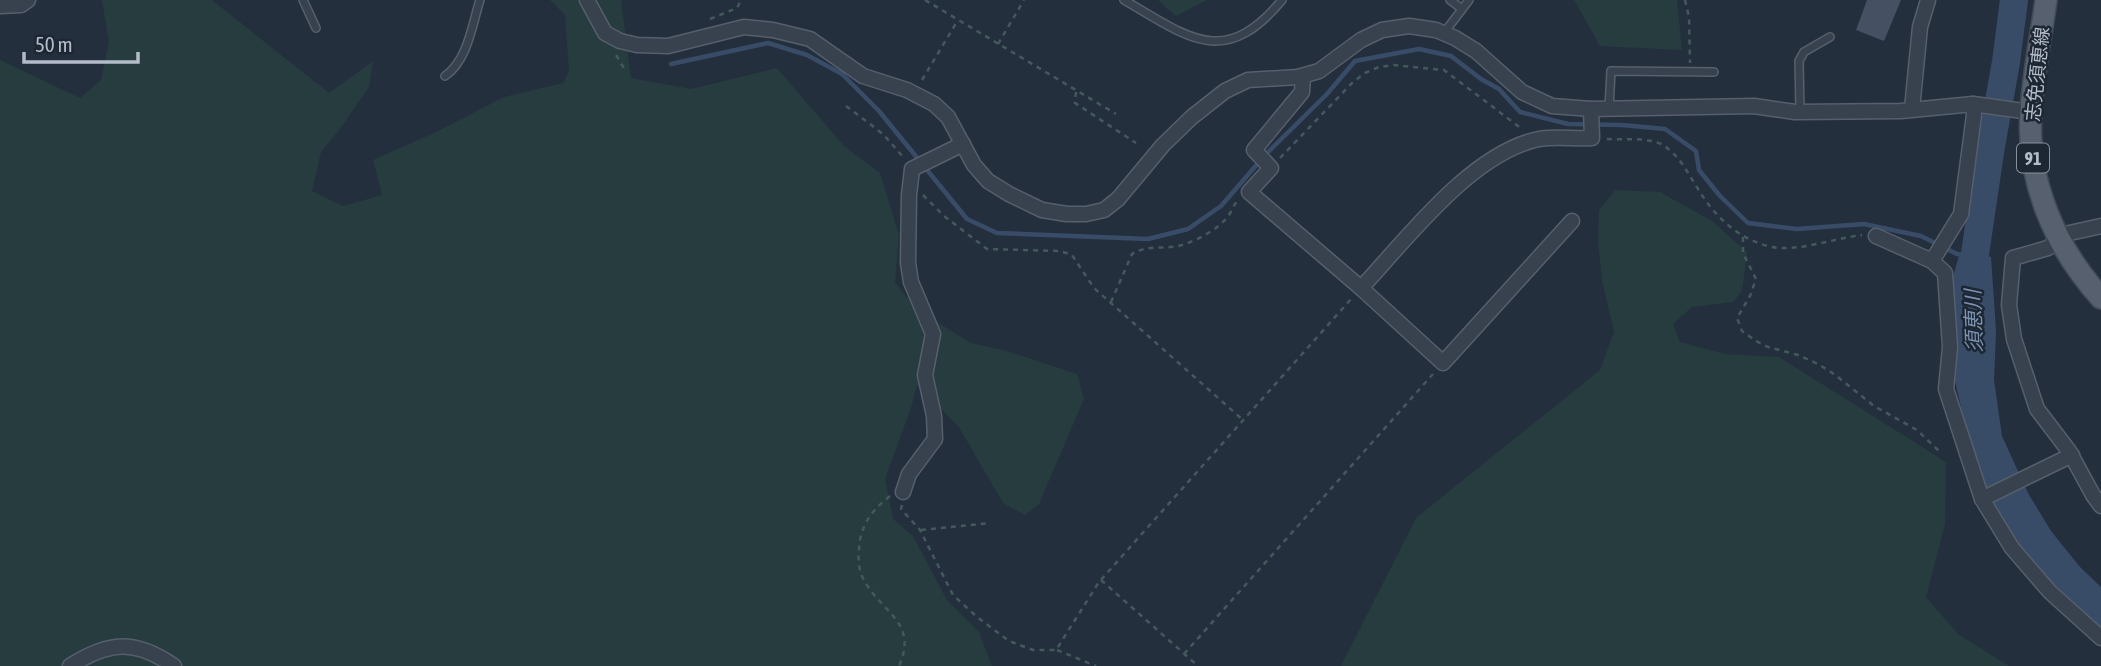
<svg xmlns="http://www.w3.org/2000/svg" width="2101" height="666" viewBox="0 0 2101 666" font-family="'Asap Condensed','Noto Sans JP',sans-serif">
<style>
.green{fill:#263c3f}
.water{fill:#394c67}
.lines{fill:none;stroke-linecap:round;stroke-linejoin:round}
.stream{stroke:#394c67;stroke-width:4.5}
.river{stroke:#394c67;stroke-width:28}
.building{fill:#455162}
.lane-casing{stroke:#565f6c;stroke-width:10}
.street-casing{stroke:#565f6c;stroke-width:17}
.primary-casing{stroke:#414a57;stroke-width:24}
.path{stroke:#44595c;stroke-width:2.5;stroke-dasharray:5 5;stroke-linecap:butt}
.lane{stroke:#38414e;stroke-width:7}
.street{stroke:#38414e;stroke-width:14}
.primary{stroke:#56606e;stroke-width:21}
.labels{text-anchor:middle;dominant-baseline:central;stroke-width:5;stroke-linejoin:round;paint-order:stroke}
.shield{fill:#1d2633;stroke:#878f9c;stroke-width:2}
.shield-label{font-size:18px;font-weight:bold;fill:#b4bcc9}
.street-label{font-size:19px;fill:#b4bcc9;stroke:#1d2633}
.water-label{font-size:21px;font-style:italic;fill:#7c92b1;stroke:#1d2633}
</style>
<rect width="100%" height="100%" fill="#242f3e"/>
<g class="green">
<path d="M102 0H212L329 93 373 61 369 87 340 129 321 152 312 191 343 206 382 195 373 160 436 132 504 97 563 83 569 71 565 15 550 0H621L631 78 691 89 777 68 844 146 880 173 899 235 895 282 916 309 971 343 1007 351 1077 374 1084 399 1039 504 1025 515 1003 503 959 427 917 385 911 408 885 479 893 519 913 536 947 600 979 632 992 666H0V60L80 98 101 80 109 42Z"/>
<path d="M1158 0H1207L1176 16Z"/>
<path d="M1574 0H1677L1682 50 1600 46Z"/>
<path d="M1615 190 1660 192 1712 221 1747 252 1742 291 1733 302 1692 307 1673 324 1680 342 1725 354 1779 357 1946 462 1945 524 1926 597 1958 634 2009 666H1341L1416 518 1600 370 1614 332 1602 280 1598 241 1599 210Z"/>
</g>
<path class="water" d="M1960 252 1991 257 1996 331 1994 380 2002 436 2028 493 2051 531 2080 567 2101 587V629L2054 588 2023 550 1990 502 1970 445 1955 381 1953 277Z"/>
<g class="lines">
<path class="stream" d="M671 64 768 43 807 55 842 74 879 111 967 219 997 233 1148 239 1188 229 1221 206 1266 154 1327 94 1355 61 1419 49 1451 56 1481 79 1499 89 1520 112 1568 124 1622 125 1665 129 1696 151 1699 170 1720 196 1748 223 1797 229 1864 224 1921 236 1957 254 1975 255"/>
<path class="river" d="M1972 293 1971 281 1991 146 2006 62 2014 0"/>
</g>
<path class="building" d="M1867 0H1901L1884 41 1856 30Z"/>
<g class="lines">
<defs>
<g id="lane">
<path d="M303 0 316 28"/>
<path d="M1124 0C1188 37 1224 70 1282 0"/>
<path d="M1450 0 1462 9"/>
<path d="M1444 33 1469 0"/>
<path d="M445 76C468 60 472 25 480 0"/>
<path d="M1609 108 1611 71 1714 72"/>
<path d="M1800 112 1799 61 1804 52 1830 37"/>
</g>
<g id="street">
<path d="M587 0 605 33 620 41 637 45 668 46 744 27 773 30 810 39 863 76 907 90 934 104 948 117 974 165 988 181 1009 194 1042 210 1067 214H1086L1104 210 1118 199 1163 145 1192 117 1225 91 1248 80 1298 77 1319 71 1361 40 1382 30 1409 26 1436 30 1455 38 1476 51 1522 92 1552 106 1591 109 1754 106 1795 112 1901 111 1973 104 2030 112"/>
<path d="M0 6 21 5 28 0"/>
<path d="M1303 76 1302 92 1254 150 1271 168 1249 192 1361 288 1443 363 1572 221"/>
<path d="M1912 109 1920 27 1928 0"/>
<path d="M2101 226 2065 234 2048 248 2013 258 2009 305 2014 339 2037 409 2069 451 2093 495 2101 506"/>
<path d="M1876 236 1932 261 1945 273 1950 347 1946 389 1982 499 2012 548 2050 592 2101 638"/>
<path d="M1932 261 1961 214 1974 115 1973 104"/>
<path d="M1361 288C1407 239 1471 153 1539 139 1555 136 1575 139 1592 138L1591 109"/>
<path d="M903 492 909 474 935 439 934 416 925 375 933 334 911 282 908 263 909 195 912 169 963 144"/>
<path d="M1982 499 2072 455"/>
<path d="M70 666C109 641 135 639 174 666"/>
</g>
<path id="primary" d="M2046 0C2041 37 2033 75 2031 112 2026 181 2055 247 2101 298"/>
</defs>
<use href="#lane" class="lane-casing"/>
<use href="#street" class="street-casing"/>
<use href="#primary" class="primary-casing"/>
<g class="path">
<path d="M925 0 1116 114"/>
<path d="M1685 0 1689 17 1690 63"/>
<path d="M710 19 737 8 741 0"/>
<path d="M998 44 1024 0"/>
<path d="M616 55 625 70"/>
<path d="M922 80 958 20"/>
<path d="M1076 92 1075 103 1136 143"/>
<path d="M846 106 883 134 904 158"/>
<path d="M1607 139C1624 140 1646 137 1661 144 1679 154 1687 172 1698 189 1715 217 1739 240 1772 247 1798 252 1835 238 1862 235"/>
<path d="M1280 158 1353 82 1365 73 1379 67 1394 65 1444 70 1522 129"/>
<path d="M923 195 944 216 987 249 1060 251 1072 255 1094 288 1243 420"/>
<path d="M1743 237V253L1756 279 1750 296 1737 318 1742 331 1756 341 1768 347 1798 355 1818 364 1834 374 1874 406 1917 430 1939 451"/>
<path d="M1111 302 1132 254C1147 244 1165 250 1182 245 1198 240 1219 229 1229 215 1233 209 1233 205 1238 201"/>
<path d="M890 496C874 509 864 520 860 540 858 555 857 569 865 582 884 614 918 623 899 666"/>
<path d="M902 505 901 509 920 530 953 595 977 617 1009 641 1033 650H1056L1099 582 1352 298"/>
<path d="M921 530 990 523"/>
<path d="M1101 580 1198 666"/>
<path d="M1057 650 1096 666"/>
<path d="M1184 654 1433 374"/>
</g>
<use href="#lane" class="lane"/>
<use href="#street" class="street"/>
<use href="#primary" class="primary"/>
</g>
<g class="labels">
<rect class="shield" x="2017" y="143.5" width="32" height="29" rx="5"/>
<g class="shield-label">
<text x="2033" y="158">91</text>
</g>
<g class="street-label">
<text transform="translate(2037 74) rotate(-84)">志免須恵線</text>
</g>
<g class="water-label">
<text transform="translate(1973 321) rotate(-92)">須恵川</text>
</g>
</g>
<path d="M24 52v10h114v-10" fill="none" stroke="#b4bcc9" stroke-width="3.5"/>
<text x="35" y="52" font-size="21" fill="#b4bcc9" stroke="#1d2633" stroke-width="5" paint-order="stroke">50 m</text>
</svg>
